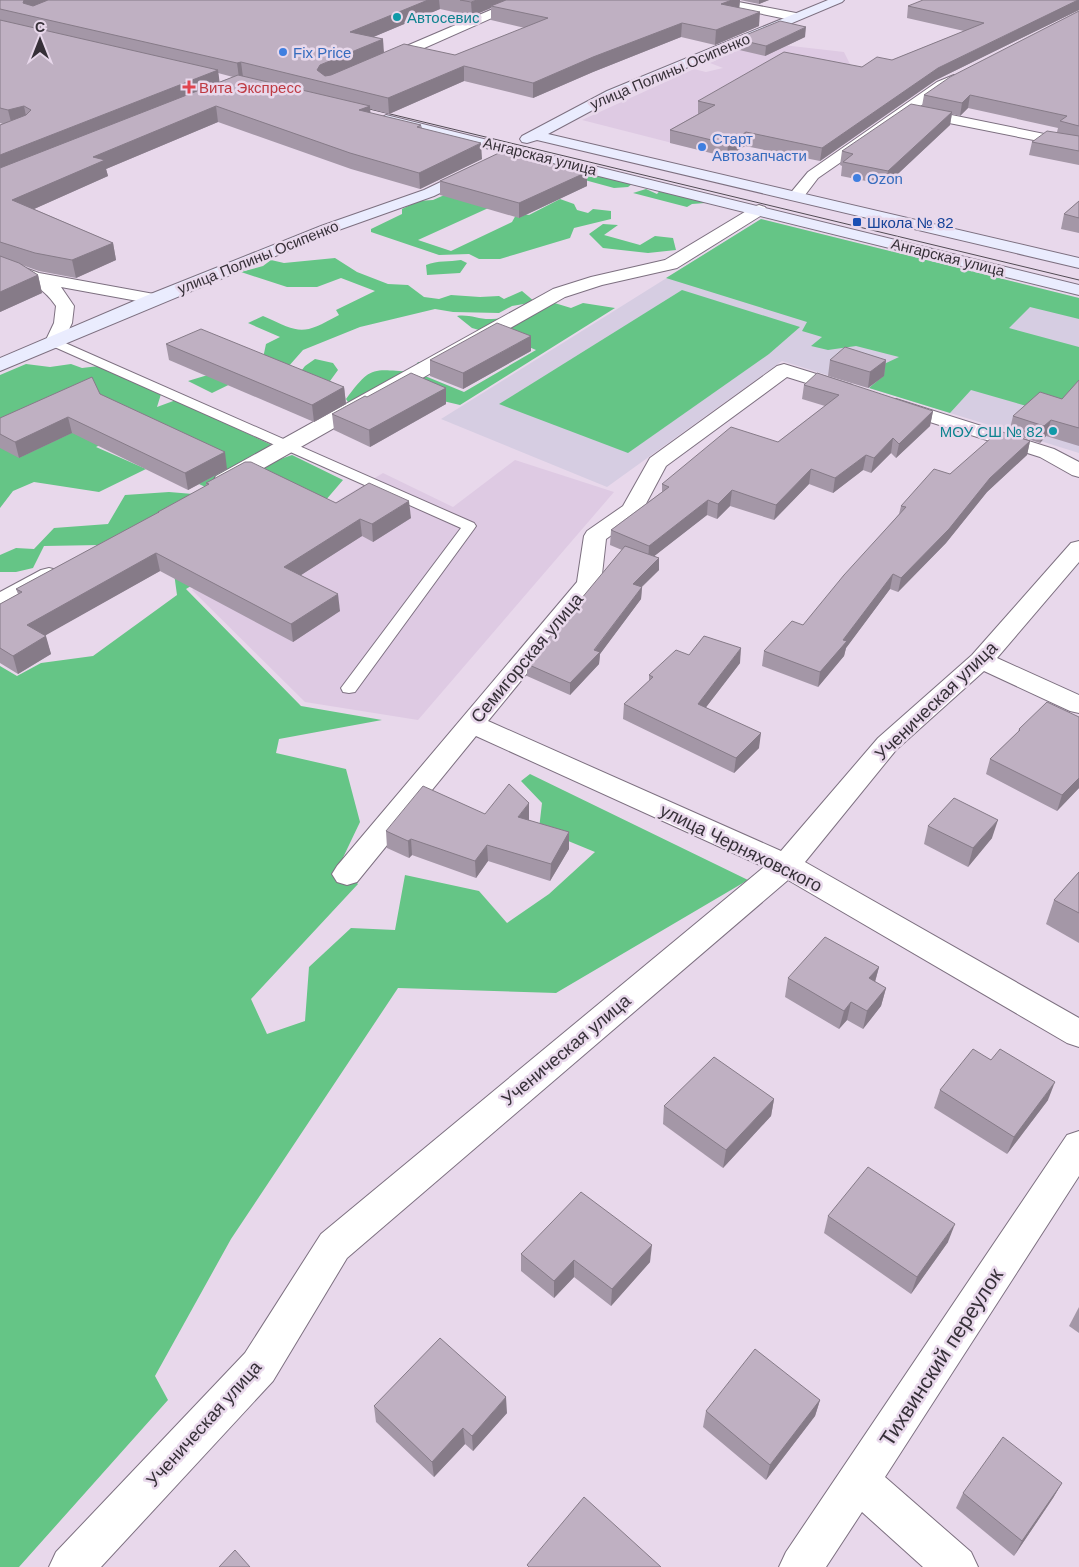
<svg xmlns="http://www.w3.org/2000/svg" width="1079" height="1567" viewBox="0 0 1079 1567" font-family="Arial,sans-serif">
<style>
.built{fill:#decae3}
.education{fill:#d6cde2}
.green{fill:#65c586}
.lines{fill:none;stroke-linecap:round;stroke-linejoin:round}
.service-casing{stroke:#7d7080;stroke-width:2}
.minor-casing{stroke:#7d7080;stroke-width:2}
.secondary-casing{stroke:#7d7080;stroke-width:2}
.service{fill:#fff;fill-rule:evenodd}
.minor{fill:#fff;fill-rule:evenodd}
.secondary{fill:#eaecfe;fill-rule:evenodd}
.tram{stroke:#524b54;stroke-width:1}
.wall{fill:#a497a7;fill-rule:evenodd}
.shaded-wall{fill:#867b88}
.building{fill:#bfb0c2;stroke:#867b88}
.culture-dot{fill:#0f9aa8;stroke:#e8d8eb;stroke-width:2}
.shop-dot{fill:#3f7fe0;stroke:#e8d8eb;stroke-width:2}
.health-dot{fill:#e0444e;stroke:#e8d8eb;stroke-width:2}
.transit-dot{fill:#1a4fb4;stroke:#e8d8eb;stroke-width:2}
.labels{text-anchor:middle;dominant-baseline:central;stroke-width:5;stroke-linejoin:round;paint-order:stroke}
.far-culture-label{font-size:15px;fill:#0d838f;stroke:#e8d8eb;text-anchor:start}
.far-shop-label{font-size:15px;fill:#366cbe;stroke:#e8d8eb;text-anchor:start}
.far-street-label{font-size:15px;fill:#363038;stroke:#e8d8eb}
.far-health-label{font-size:15px;fill:#be3a42;stroke:#e8d8eb;text-anchor:start}
.far-transit-label{font-size:15px;fill:#164399;stroke:#e8d8eb;text-anchor:start}
.street-label{font-size:18px;fill:#363038;stroke:#e8d8eb}
.near-street-label{font-size:21px;fill:#363038;stroke:#e8d8eb}
</style>
<rect width="100%" height="100%" fill="#e8d8eb"/>
<g class="built">
<path d="M774 44 844 52 853 70 727 157 582 120 694 69 706 72 723 68 710 63 738 50Z"/>
<path d="M515 460 614 492 418 720 305 702 192 590 383 473 453 507Z"/>
</g>
<path class="education" d="M761 219 1079 298V453L782 361 607 487 441 419Z"/>
<g class="green">
<path d="M545 164 636 181 628 187 614 188 559 173 495 205 418 240 451 251 512 222 517 213 529 215 560 199 574 204 577 210 588 213 593 209 611 211V219L574 228 570 238 500 259H479L469 254 439 255 371 232V229L402 214V209L418 201 433 200 458 189Z"/>
<path d="M662 188 718 202 692 204 687 207 633 193 646 189 657 194Z"/>
<path d="M761 219 1079 298V319L1030 307 1009 328 1079 347V391L1058 415 971 390 950 413 869 388 883 376 869 371 899 357 856 346 828 350 811 346 822 337 802 331 807 322 666 278Z"/>
<path d="M603 224 618 225 604 235 640 245 655 236 673 238 676 250 648 253 603 248 589 234Z"/>
<path d="M335 258 357 272 388 284 408 285 424 297 439 299 451 295 480 297 499 296 504 299 522 291 535 302 512 306 499 313 453 312 435 309 360 327 303 350 288 367 263 368 212 393 188 381 263 358 266 344 280 337 248 323 263 316C301 333 301 336 339 315L336 310 375 291 341 278 317 287H287L241 272 263 266 271 260 284 263Z"/>
<path d="M461 260 467 263 460 273 427 275 426 265C438 260 449 262 461 260Z"/>
<path d="M682 290 800 327 769 354 628 453 499 404Z"/>
<path d="M548 301 571 308 583 303 615 308 460 405 443 401 356 414 346 399C371 366 371 369 411 372L418 362 433 363 425 376 464 392 536 350 510 339 472 328 457 316C469 314 480 320 492 319 511 319 531 308 548 301Z"/>
<path d="M315 359 333 363 338 370 330 381 339 386 295 379 305 366Z"/>
<path d="M26 364 50 367 71 364 82 368 99 366 161 394 157 407 176 400 276 447 275 461 292 455 343 480 319 508 186 589 301 706 382 720 279 739 276 753 346 769 360 822 339 866 358 884 251 999 267 1034 305 1021 309 967 351 928 395 930 405 875 479 891 507 923 549 894 595 852 539 829 542 803 521 781 530 774 748 880 556 993 398 988 231 1239 155 1376 168 1400 19 1567H0V666L17 676 41 663 93 656 177 595 173 566 217 492 192 481 138 425 96 447 146 469 99 492 34 482 13 491 0 508V375Z"/>
<path d="M169 492 193 494 100 545 44 546 33 568 16 572H0V555L16 548 34 549 54 528 108 524 125 495Z"/>
</g>
<g class="lines">
<defs>
<path id="service" d="M54 338 474 523 476 526 474 529 355 692 349 693 343 692 341 688 461 528 50 345 48 342Z"/>
<g id="minor">
<path d="M514 0H530L528 2 386 65H376L375 62 376 59Z"/>
<path d="M704 0H728L796 13 802 17 796 21 710 3Z"/>
<path d="M954 75 961 79 959 82 917 108 1079 141V149L909 115 818 178 802 199H790L788 196 808 172 937 82Z"/>
<path d="M759 205 765 207 767 210 765 213 677 268 602 285 565 297 232 486 224 487 216 486 213 481 216 476 553 289 591 277 665 260 753 207Z"/>
<path d="M0 259 39 273 154 294 160 295 163 299 160 303 154 304 61 287 74 306 72 323 61 346 54 348 47 346 45 342 54 323 56 306C42 285 23 278 0 270Z"/>
<path d="M784 364 852 385 855 389 852 393 845 395 787 377 666 466 640 515 606 539 601 583 597 588 488 721 781 851 878 738 972 655 1071 543 1079 541V562L997 658 1079 695V713L1070 711 984 671 896 750 805 862 1079 1018V1047L1067 1043 788 880 347 1258 273 1381 101 1567H49L56 1552 245 1353 321 1234 764 867 476 736 357 882 347 885 337 882 332 874 337 866 577 582 584 536 587 531 623 506 650 458 777 366Z"/>
<path d="M896 399 1054 449 1079 462V477L1072 475 1040 457 889 409 886 405 889 401Z"/>
<path d="M49 568 57 570 61 575 57 580 8 607 0 609V592L41 570Z"/>
<path d="M1079 1131V1176L885 1477 971 1552 978 1567H923L862 1512 826 1567H779L786 1552 1067 1135Z"/>
</g>
<g id="secondary">
<path d="M828 0H844L842 2 617 97 548 134 1079 258V268L537 140 527 143 522 142 520 139 522 136 607 91Z"/>
<path d="M386 115 1079 285V295L381 122 379 119Z"/>
<path d="M474 166 479 168 482 171 479 174 434 196 333 232 0 371V358L148 295 321 226 424 190Z"/>
</g>
</defs>
<use href="#service" class="service-casing"/>
<use href="#minor" class="minor-casing"/>
<use href="#secondary" class="secondary-casing"/>
<use href="#service" class="service"/>
<use href="#minor" class="minor"/>
<use href="#secondary" class="secondary"/>
<path class="tram" d="M357 106 1079 280"/>
</g>
<g class="wall">
<path d="M0 0H769L759 4 740 0 739 8 759 26 715 45 681 37 593 72 533 98 464 81 389 114 370 109V113L421 125 422 128 482 159 420 189 351 169 218 122 106 169 108 176 34 209 113 243 116 260 76 278 39 271 22 265 38 275 42 293 0 312V125L3 124 0 123ZM491 8V20L525 28 455 55 384 52 373 37 440 9 472 16ZM218 73 233 77 219 82Z"/>
<path d="M1079 0V10L936 80 820 161 745 146 727 157 670 143V130L698 114V101L862 67 892 60 964 31 907 18 908 6Z"/>
<path d="M1079 11V165L1029 155 1032 142 1057 132 1058 128 968 108 960 116 952 114 950 125 886 185 841 176 842 166 840 165 842 151 922 106 924 95Z"/>
<path d="M805 37 765 56 735 49 736 39Z"/>
<path d="M587 172V186L519 218 440 195V181Z"/>
<path d="M1079 201V233L1061 229 1064 214Z"/>
<path d="M166 344 344 387 346 404 314 422 169 360Z"/>
<path d="M531 351 463 389 430 376V360Z"/>
<path d="M830 360H886L884 376 868 388 828 376Z"/>
<path d="M1079 380V446L1046 436 1040 443 1009 433 1013 416 1062 399Z"/>
<path d="M804 385 933 411 930 426 896 458 891 453 871 473 863 470 833 493 809 484 774 520 730 506 717 519 707 515 654 556 659 558V570L642 587 641 599 600 654 599 664 570 695 527 676V664L622 550 610 545 611 530 662 492V484L778 442 825 406 802 399Z"/>
<path d="M100 394 227 469 188 490 72 433 19 458 0 448V418Z"/>
<path d="M367 397 446 404 370 447 334 430 332 414Z"/>
<path d="M1030 441 1027 455 987 492 946 543 898 592 890 589 846 648 844 656 818 687 762 666 764 651 803 625 899 514 901 506 950 474Z"/>
<path d="M206 483 336 503 411 518 373 542 362 536 301 575 340 611 293 642 160 571 45 635 51 654 18 674 0 663V604L18 594 16 589 158 513V512L206 486Z"/>
<path d="M740 663 706 707 759 748 734 773 623 719 624 704 649 681V675Z"/>
<path d="M1079 717V788L1057 811 986 774 990 759 1018 732 1019 729Z"/>
<path d="M485 814 529 820H528L569 832V849L550 881 488 861 476 878 412 855 409 858 387 848 386 831Z"/>
<path d="M928 826 992 838 968 867 924 844Z"/>
<path d="M1079 872V943L1046 924 1054 900Z"/>
<path d="M879 967 875 982 886 988 881 1006 863 1029 847 1020 839 1029 785 997 788 978Z"/>
<path d="M940 1090 1048 1100 1007 1154 934 1108Z"/>
<path d="M774 1099 771 1116 723 1168 663 1124 664 1106Z"/>
<path d="M828 1216 948 1242 911 1294 824 1233Z"/>
<path d="M521 1254 650 1262 611 1306 574 1277 554 1298 521 1271Z"/>
<path d="M1079 1307V1333L1069 1326Z"/>
<path d="M820 1400 815 1416 766 1480 703 1427 706 1411Z"/>
<path d="M374 1406 507 1413 473 1451 465 1444 434 1477 376 1422Z"/>
<path d="M1062 1483 1053 1498 1014 1556 956 1508 963 1493Z"/>
</g>
<g class="shaded-wall">
<path d="M24 0H64L27 14 23 3Z"/>
<path d="M428 0H439L440 9 352 46 350 32Z"/>
<path d="M477 0H509L491 6V8L472 16 471 2Z"/>
<path d="M732 0H740L739 11 721 4Z"/>
<path d="M759 0H769L759 4Z"/>
<path d="M1078 0H1079V10L936 80 820 161 822 148 938 68Z"/>
<path d="M760 12 759 26 715 45 716 30Z"/>
<path d="M682 23 681 37 593 72 533 98V83L593 57Z"/>
<path d="M806 27 805 37 765 56 766 46Z"/>
<path d="M383 39 384 53 318 81 317 70 320 65Z"/>
<path d="M241 62 243 77 239 78 237 63Z"/>
<path d="M464 66V81L389 114 388 98Z"/>
<path d="M218 70 220 85 0 173V155Z"/>
<path d="M970 95 968 108 960 116 962 103Z"/>
<path d="M24 106 27 121 12 126 8 110Z"/>
<path d="M216 106 218 122 106 169 108 176 16 217 12 200 93 157Z"/>
<path d="M370 106 371 121 359 110Z"/>
<path d="M952 112 950 125 886 185 888 171Z"/>
<path d="M746 132 745 146 727 157 728 144Z"/>
<path d="M481 143 482 159 420 189 419 173Z"/>
<path d="M587 172V186L519 218V203Z"/>
<path d="M113 243 116 260 76 278 72 260Z"/>
<path d="M38 275 42 293 0 312V292Z"/>
<path d="M531 336V351L463 389V373Z"/>
<path d="M886 360 884 376 868 388 870 372Z"/>
<path d="M344 387 346 404 314 422 312 405Z"/>
<path d="M446 388V404L370 447 369 430Z"/>
<path d="M933 411 930 426 896 458 899 444Z"/>
<path d="M68 417 72 433 19 458 15 442Z"/>
<path d="M1051 420 1046 436 1040 443 1044 426Z"/>
<path d="M893 438 891 453 871 473 874 458Z"/>
<path d="M1030 441 1027 455 987 492 946 543 898 592 901 578 990 478Z"/>
<path d="M225 452 227 469 188 490 185 473Z"/>
<path d="M866 455 863 470 833 493 835 478Z"/>
<path d="M811 469 809 484 774 520 776 505Z"/>
<path d="M732 490 730 506 717 519 718 504Z"/>
<path d="M708 500 707 515 648 561 649 546Z"/>
<path d="M409 501 411 518 373 542 372 524Z"/>
<path d="M360 519 362 536 287 584 284 567Z"/>
<path d="M156 553 160 571 32 643 27 625Z"/>
<path d="M659 558V570L632 596 633 584Z"/>
<path d="M893 574 890 589 846 648 844 656 818 687 820 672 843 640Z"/>
<path d="M642 587 641 599 600 654 599 664 570 695V683Z"/>
<path d="M338 594 340 611 293 642 291 624Z"/>
<path d="M46 636 51 654 18 674 13 656Z"/>
<path d="M741 648 740 663 697 719 698 704Z"/>
<path d="M761 733 759 748 734 773 736 758Z"/>
<path d="M1079 778V788L1057 811 1062 795Z"/>
<path d="M529 803V820L518 834V817Z"/>
<path d="M998 820 992 838 968 867 973 848Z"/>
<path d="M569 832V849L550 881 551 864Z"/>
<path d="M411 839 412 855 409 858 408 841Z"/>
<path d="M487 845 488 861 476 878 475 861Z"/>
<path d="M879 967 874 985 869 978Z"/>
<path d="M886 988 881 1006 863 1029 867 1011Z"/>
<path d="M851 1002 847 1020 839 1029 844 1011Z"/>
<path d="M1055 1082 1048 1100 1007 1154 1014 1137Z"/>
<path d="M774 1099 771 1116 723 1168 726 1150Z"/>
<path d="M955 1224 948 1242 911 1294 917 1277Z"/>
<path d="M652 1245 650 1262 611 1306 612 1289Z"/>
<path d="M574 1260V1277L554 1298V1281Z"/>
<path d="M506 1397 507 1413 473 1451 472 1436Z"/>
<path d="M820 1400 815 1416 766 1480 770 1465Z"/>
<path d="M463 1428 465 1444 434 1477 432 1462Z"/>
<path d="M1062 1483 1053 1498 1014 1556 1022 1541Z"/>
</g>
<g class="building">
<path d="M0 0H25H24L23 3 33 6 48 0H428L350 32 383 39 320 65 317 70 325 76 331 75 404 44 455 55 548 18 491 6 506 0H732L721 4 760 12 716 30 682 23 593 57 533 83 464 66 388 98 241 62 237 63 0 9Z"/>
<path d="M460 0H477L471 2Z"/>
<path d="M923 0H1078L938 68 822 148 746 132 728 144 670 130 715 105 698 101 784 52 862 67 877 57 892 60 984 23 908 6Z"/>
<path d="M1079 11V126L1060 121 1067 116 970 95 962 103 924 95 950 77Z"/>
<path d="M0 20 218 70 0 155V125L26 115 31 110 24 106 8 110 0 108Z"/>
<path d="M780 21 806 27 766 46 736 39Z"/>
<path d="M238 75 370 106 359 110 421 125 417 127 481 143 419 173 350 153 216 106 93 157 105 160 12 200 113 243 72 260 35 253 0 242V168Z"/>
<path d="M911 104 952 112 888 171 843 162 853 154 842 151Z"/>
<path d="M1047 131 1079 136V151L1032 142Z"/>
<path d="M503 151 587 172 519 203 440 181Z"/>
<path d="M1079 201V218L1064 214Z"/>
<path d="M0 256 19 263 38 275 0 292Z"/>
<path d="M497 323 531 336 463 373 430 360Z"/>
<path d="M201 329 344 387 312 405 166 344Z"/>
<path d="M845 347 886 360 870 372 830 360Z"/>
<path d="M411 373 446 388 369 430 332 414 365 396 367 397Z"/>
<path d="M817 373 933 411 899 444 893 438 874 458 866 455 835 478 811 469 776 505 732 490 718 504 708 500 649 546 611 530 669 487 662 484 731 427 778 442 839 395 804 385Z"/>
<path d="M92 377 100 394 225 452 185 473 68 417 15 442 0 434V418Z"/>
<path d="M1079 380V428L1051 420 1044 426 1013 416 1040 392 1062 399Z"/>
<path d="M999 431 1030 441 990 478 949 529 901 578 893 574 843 640 847 641 820 672 764 651 792 621 803 625 844 575 906 507 901 506 934 469 950 474Z"/>
<path d="M245 462H251L336 503 369 483 409 501 372 524 360 519 284 567 338 594 291 624 156 553 27 625 46 636 13 656 0 648V604L22 592 16 589 159 512H158L209 484 206 483Z"/>
<path d="M625 546 659 558 633 584 642 587 594 650 600 652 570 683 527 664Z"/>
<path d="M704 636 741 648 698 704 761 733 736 758 624 704 653 677 649 675 676 650 689 655Z"/>
<path d="M1047 702 1079 717V778L1062 795 990 759 1020 730 1019 729Z"/>
<path d="M509 784 529 803 518 817 569 832 551 864 487 845 475 861 411 839 408 841 386 831 423 786 485 814Z"/>
<path d="M954 798 998 820 973 848 928 826Z"/>
<path d="M1079 872V913L1054 900Z"/>
<path d="M825 937 879 967 869 978 886 988 867 1011 851 1002 844 1011 788 978Z"/>
<path d="M973 1049 991 1060 1000 1049 1055 1082 1014 1137 940 1090Z"/>
<path d="M714 1057 774 1099 726 1150 664 1106Z"/>
<path d="M868 1167 955 1224 917 1277 828 1216Z"/>
<path d="M581 1192 652 1245 612 1289 574 1260 554 1281 521 1254Z"/>
<path d="M440 1338 506 1397 472 1436 463 1428 432 1462 374 1406Z"/>
<path d="M755 1349 820 1400 770 1465 706 1411Z"/>
<path d="M1003 1437 1062 1483 1022 1541 963 1493Z"/>
<path d="M584 1497 661 1567H529L527 1565Z"/>
<path d="M235 1550 250 1567H219Z"/>
</g>
<g class="culture-dot">
<circle cx="397" cy="17" r="5"/>
<circle cx="1053" cy="431" r="5"/>
</g>
<g class="shop-dot">
<circle cx="283" cy="52" r="5"/>
<circle cx="702" cy="147" r="5"/>
<circle cx="857" cy="178" r="5"/>
</g>
<path class="health-dot" d="M186.5 79.5h5v5h5v5h-5v5h-5v-5h-5v-5h5z"/>
<rect class="transit-dot" x="852" y="217" width="10" height="10" rx="2.5"/>
<g class="labels">
<g class="far-culture-label">
<text x="407" y="17">Автосевис</text>
<text x="1043" y="431" text-anchor="end">МОУ СШ № 82</text>
</g>
<g class="far-shop-label">
<text x="293" y="52">Fix Price</text>
<text x="712" y="138">Старт<tspan x="712" dy="17">Автозапчасти</tspan></text>
<text x="867" y="178">Ozon</text>
</g>
<g class="far-street-label">
<text transform="translate(670 71) rotate(-23)">улица Полины Осипенко</text>
<text transform="translate(540 156) rotate(14)">Ангарская улица</text>
<text transform="translate(258 257) rotate(-22)">улица Полины Осипенко</text>
<text transform="translate(948 257) rotate(14)">Ангарская улица</text>
</g>
<g class="far-health-label">
<text x="199" y="87">Вита Экспресс</text>
</g>
<g class="far-transit-label">
<text x="867" y="222">Школа № 82</text>
</g>
<g class="street-label">
<text transform="translate(527 658) rotate(-50)">Семигорская улица</text>
<text transform="translate(936 701) rotate(-44)">Ученическая улица</text>
<text transform="translate(741 848) rotate(26)">улица Черняховского</text>
<text transform="translate(566 1050) rotate(-40)">Ученическая улица</text>
<text transform="translate(204 1424) rotate(-48)">Ученическая улица</text>
</g>
<g class="near-street-label">
<text transform="translate(941 1357) rotate(-57)">Тихвинский переулок</text>
</g>
</g>
<g transform="translate(40 40)" stroke="#e8d8eb" stroke-width="4" paint-order="stroke">
<path d="M0-4L9 19L0 12L-9 19Z" fill="#363038"/>
<text y="-8" font-size="14" font-weight="bold" text-anchor="middle" fill="#363038">С</text>
</g>
</svg>
